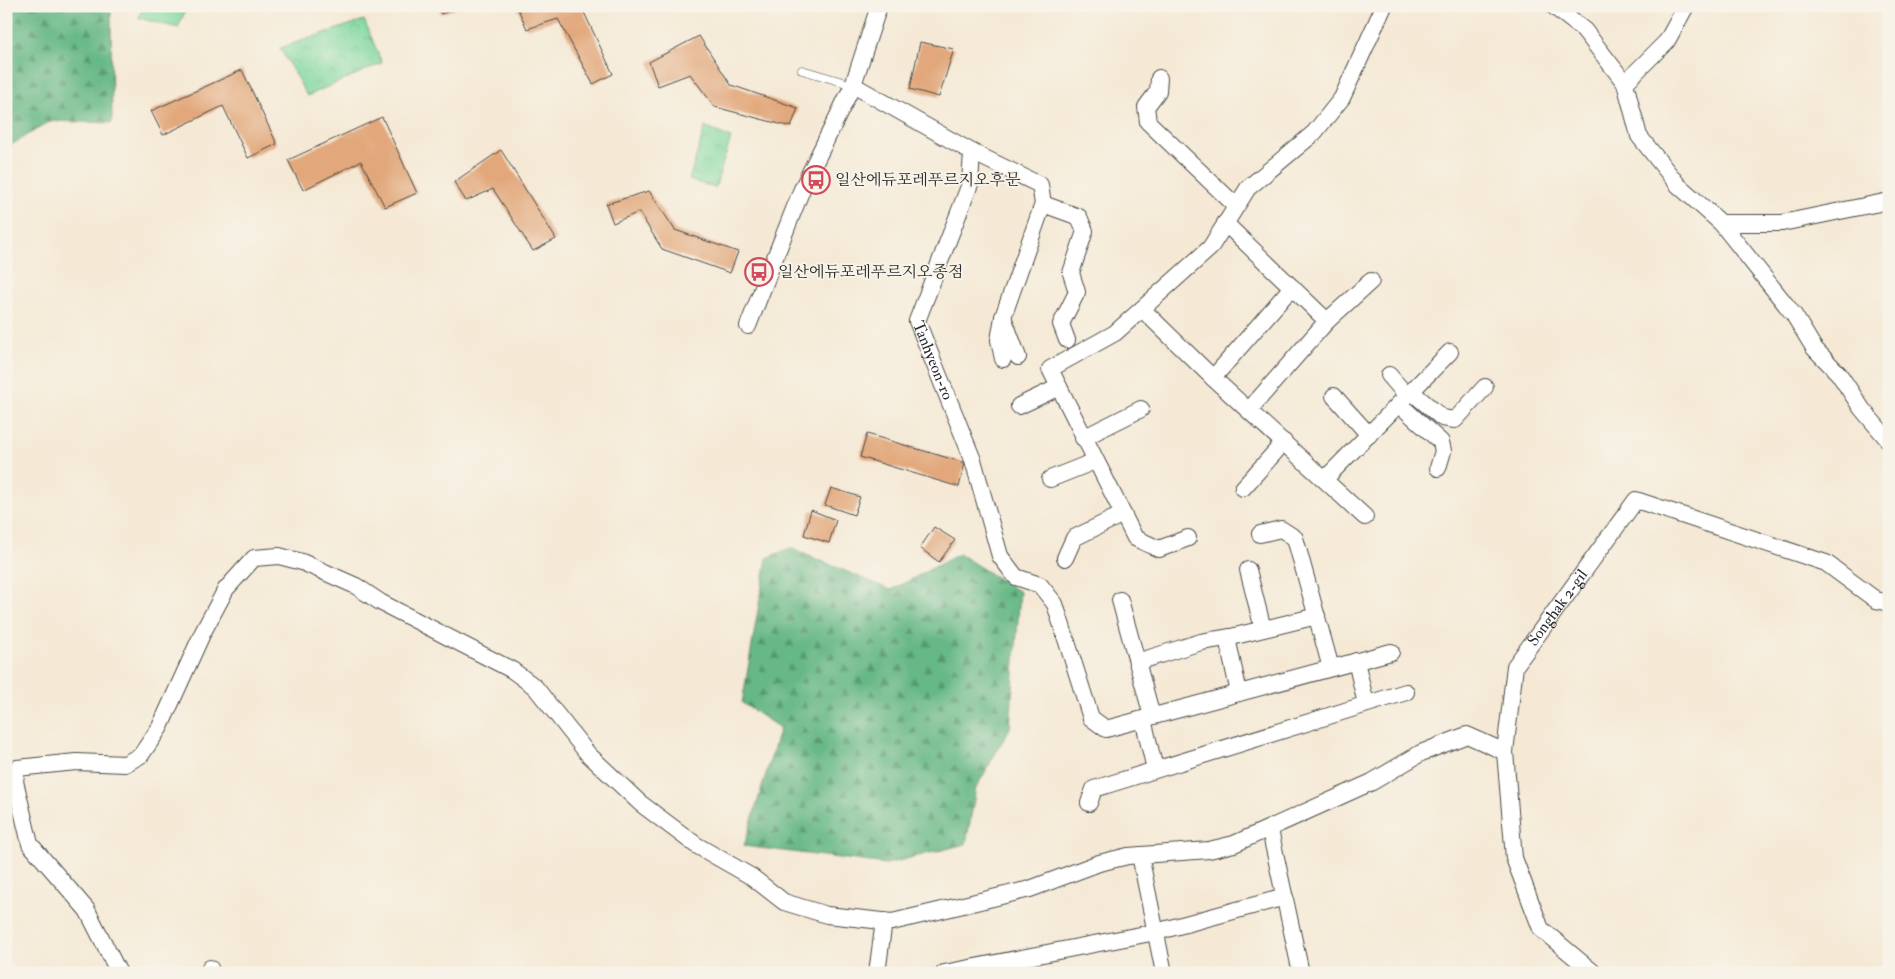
<svg xmlns="http://www.w3.org/2000/svg" width="1895" height="979" viewBox="0 0 1895 979" font-family="'IM FELL Double Pica','Noto Serif KR',serif">
<style>
.green{fill:#7ed89f;stroke:#548265}
.forest{fill:url(#forest-firs);stroke:#487258}
.park{fill:url(#park-crowns);stroke:#548265}
.building{fill:#e2a87c}
.lines{fill:none;stroke-linecap:round;stroke-linejoin:round}
.lane-casing{stroke:#494844;stroke-width:9}
.street-casing{stroke:#494844;stroke-width:18}
.lane{stroke:#fff;stroke-width:8}
.street{stroke:#fff;stroke-width:16}
.labels{text-anchor:middle;dominant-baseline:central;stroke-width:4;stroke-linejoin:round;paint-order:stroke}
.poi-label{font-size:16px;fill:#2b2b2b;stroke:#f7f3e8;text-anchor:start}
.street-label{font-size:16px;fill:#2b2b2b;stroke:#f7f3e8}
</style>
<defs>
<pattern id="forest-firs" width="22" height="20" patternUnits="userSpaceOnUse" patternTransform="scale(1.25)"><rect width="22" height="20" fill="#66b886"/><path d="M5 1l3.5 6h-7zM16 11l3.5 6h-7z" fill="#54966e"/></pattern>
<pattern id="park-crowns" width="20" height="18" patternUnits="userSpaceOnUse" patternTransform="scale(1.25)"><rect width="20" height="18" fill="#7ed89f"/><path d="M2 6a3 3 0 1 1 6 0M12 15a3 3 0 1 1 6 0" fill="none" stroke="#6dba89"/></pattern>
</defs>
<rect width="100%" height="100%" fill="#f7f3e8"/>
<filter id="ink" filterUnits="userSpaceOnUse"><feTurbulence type="fractalNoise" baseFrequency=".02" numOctaves="2"/><feDisplacementMap in="SourceGraphic" scale="10" xChannelSelector="R" yChannelSelector="G"/><feConvolveMatrix kernelMatrix="1 2 1 2 8 2 1 2 1" color-interpolation-filters="sRGB"/></filter>
<filter id="wash" filterUnits="userSpaceOnUse"><feTurbulence type="fractalNoise" baseFrequency=".0096" numOctaves="4" result="noise"/><feDisplacementMap in="SourceGraphic" scale="20" xChannelSelector="R" yChannelSelector="G"/><feGaussianBlur stdDeviation="1.12" result="paint"/><feColorMatrix in="noise" values="0 0 0 0 0 0 0 0 0 0 0 0 0 0 0 0 0 1.4 0 .05"/><feComposite in="paint" operator="in"/></filter>
<g filter="url(#wash)">
<rect width="100%" height="100%" fill="#f5e9d5"/>
<path class="green" d="M143 6H187L178 28 139 18Z"/>
<g class="forest">
<path d="M6 6H107L111 12 112 123 51 121 6 148Z"/>
<path d="M790 548 891 590 959 554 1020 592 1010 728 976 788 966 844 886 864 744 846 780 728 742 703 767 558Z"/>
</g>
<g class="park">
<path d="M364 20 382 63 307 96 280 48Z"/>
<path d="M705 127 731 138 715 188 689 180Z"/>
</g>
<g id="blocks">
<g class="building">
<path d="M437 6H461V7L441 14Z"/>
<path d="M581 6 613 74 593 84 558 19 527 29 517 7Z"/>
<path d="M699 36 731 85 798 108 791 127 715 107 690 74 658 86 649 62Z"/>
<path d="M920 42 954 49 939 97 910 89Z"/>
<path d="M242 70 277 144 248 158 223 106 163 135 151 111Z"/>
<path d="M382 117 417 193 385 207 361 161 303 190 288 160Z"/>
<path d="M501 150 556 239 533 251 493 189 466 201 454 182Z"/>
<path d="M649 191 675 230 738 252 730 273 662 249 639 212 613 223 606 204Z"/>
<path d="M867 434 965 463 959 487 860 457Z"/>
<path d="M831 488 860 497 854 515 825 505Z"/>
<path d="M811 510 836 520 829 543 804 535Z"/>
<path d="M934 527 955 540 939 562 920 548Z"/>
</g>
</g>
</g>
<g filter="url(#ink)">
<use href="#blocks" fill-opacity="0" stroke="#494844" stroke-width="1"/>
<g class="lines">
<defs>
<path id="lane" d="M802 70 853 85"/>
<g id="street">
<path d="M1553 6 1584 30 1625 83 1639 136 1678 185 1721 223 1794 315 1814 348 1839 374 1862 409 1889 441"/>
<path d="M1159 78 1158 91 1146 107 1148 122 1236 206"/>
<path d="M1625 83 1667 41 1686 6"/>
<path id="s1" d="M853 85 972 152 970 184 917 321 973 460 1000 556 1016 577 1040 585 1055 604 1091 718 1106 729 1391 652"/>
<path d="M972 152 1040 185 1043 204 1003 317 999 340 1003 359"/>
<path d="M1043 204 1079 217 1085 231 1071 273 1077 292 1061 324 1067 340"/>
<path d="M1225 223 1327 321 1249 410"/>
<path d="M1721 223H1782L1889 201"/>
<path d="M1142 309 1213 378 1365 517"/>
<path d="M1003 317 1018 357"/>
<path d="M1327 321 1371 281"/>
<path d="M748 326 802 189 853 85 879 6"/>
<path d="M1389 375 1407 396"/>
<path d="M1213 378 1292 287"/>
<path d="M1412 392 1442 418 1455 420 1485 387"/>
<path d="M1334 396 1369 435"/>
<path d="M1399 404 1441 442 1443 451 1438 468"/>
<path d="M1019 406 1059 387"/>
<path d="M1083 438 1141 409"/>
<path d="M1050 479 1095 461"/>
<path d="M1325 479 1450 352"/>
<path d="M1243 488 1284 442"/>
<path d="M1260 534 1281 529 1295 538 1331 668"/>
<path d="M1188 538 1159 549 1135 538 1050 369 1115 333 1210 248 1248 188 1314 133 1342 98 1384 6"/>
<path d="M1065 558 1074 538 1123 514"/>
<path d="M1248 570 1263 629"/>
<path d="M1120 600 1152 716"/>
<path d="M1356 661 1366 704"/>
<path d="M1137 662 1201 642 1231 637"/>
<path d="M1239 693 1227 638 1317 616"/>
<path d="M1143 719 1155 769"/>
<path d="M1089 803 1094 789 1406 692"/>
<path d="M1270 830 1301 973"/>
<path d="M1140 855 1164 973"/>
<path d="M119 973 87 910 30 844 15 781 17 768 76 762 125 764 141 755 160 727 203 632 226 589 254 558 279 556 302 562 356 586 380 602 512 670 535 687 588 754 640 803 696 845 752 877 784 902 827 915 892 922 1030 889 1099 863 1128 856 1209 850 1234 844 1372 782 1421 753 1467 735 1505 752"/>
<path d="M210 973V968"/>
<path d="M877 973 884 921"/>
<path d="M944 973 1156 932 1285 897"/>
<path id="s2" d="M1594 973 1541 929 1514 858 1505 752 1515 666 1636 500 1826 563 1876 600 1889 603"/>
</g>
</defs>
<use href="#lane" class="lane-casing"/>
<use href="#street" class="street-casing"/>
<use href="#lane" class="lane"/>
<use href="#street" class="street"/>
</g>
</g>
<defs>
<symbol id="bus-ring" viewBox="-11 -11 22 22"><circle r="9.5" fill="#f7f3e8" stroke="#d1495b" stroke-width="1.5"/><path d="M-5-6H5V4H4V6H2V4H-2V6H-4V4H-5ZM-3.5-4V0h7V-4ZM-3.5 1.2v1.5H-2V1.2ZM2 1.2v1.5H3.5V1.2Z" fill="#d1495b"/></symbol>
</defs>
<g fill-rule="evenodd">
<use href="#bus-ring" x="800" y="164" width="32" height="32"/>
<use href="#bus-ring" x="743" y="256" width="32" height="32"/>
</g>
<g class="labels">
<g class="poi-label">
<text x="835" y="180">일산에듀포레푸르지오후문</text>
<text x="778" y="272">일산에듀포레푸르지오종점</text>
</g>
<g class="street-label">
<text stroke="none"><textPath href="#s1" startOffset="358">Tanhyeon-ro</textPath></text>
<text stroke="none"><textPath href="#s2" startOffset="410">Songhak 2-gil</textPath></text>
</g>
</g>
<rect width="1895" height="979" fill="none" stroke="#f7f3e8" stroke-width="25"/>
</svg>
